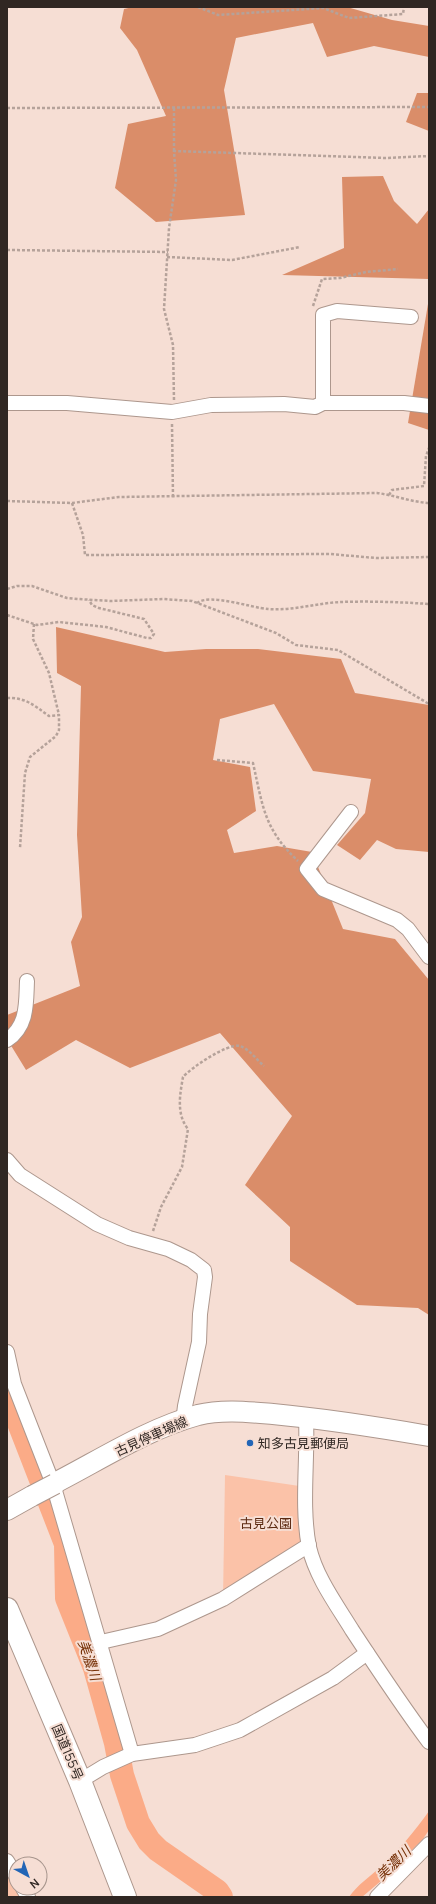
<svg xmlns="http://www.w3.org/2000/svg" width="436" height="1904" viewBox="0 0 436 1904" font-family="Manrope,'Noto Sans JP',sans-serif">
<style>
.green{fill:#fbc2a8}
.forest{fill:#da8d69}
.water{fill:#fbab87}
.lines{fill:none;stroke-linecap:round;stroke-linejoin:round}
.river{stroke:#fbab87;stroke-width:24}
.minor-casing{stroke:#ad978d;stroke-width:16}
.secondary-casing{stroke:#ad978d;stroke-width:22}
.trunk-casing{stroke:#ad978d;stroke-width:24}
.path{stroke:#b5a29a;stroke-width:2.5;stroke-dasharray:3 2;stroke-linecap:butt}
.minor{stroke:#fff;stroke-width:14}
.secondary{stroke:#fff;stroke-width:20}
.trunk{stroke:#fff;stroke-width:22}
.secondary-bridge-casing{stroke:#ad978d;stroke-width:22;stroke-linecap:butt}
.secondary-bridge{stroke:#fff;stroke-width:20}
.poi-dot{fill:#2265b6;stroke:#f6ded4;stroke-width:1.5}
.labels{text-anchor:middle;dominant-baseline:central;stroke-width:4;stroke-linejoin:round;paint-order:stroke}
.street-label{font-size:13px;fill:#302723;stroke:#f6ded4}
.poi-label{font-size:13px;fill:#302723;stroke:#f6ded4;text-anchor:start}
.park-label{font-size:13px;fill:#5c2a11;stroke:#f6ded4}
.water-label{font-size:14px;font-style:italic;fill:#752f05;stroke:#f6ded4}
</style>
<rect width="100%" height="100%" fill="#f6ded4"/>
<g class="green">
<path d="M225 1475 306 1487 309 1545 223 1599Z"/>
<path d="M7 1868 21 1897H7Z"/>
</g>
<g class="forest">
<path d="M133 7H347L392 20 429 26V57L374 46 327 57 313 23 236 38 224 90 245 215 156 222 115 188 128 124 166 116 137 50 120 28 124 9Z"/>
<path d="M417 93H429V131L406 122Z"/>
<path d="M383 176 394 201 417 224 429 209V279L282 275 344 248 342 177Z"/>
<path d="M429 298V430L408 423Z"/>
<path d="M56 627 165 652 206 649H258L341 659 355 693 429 705V852L396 849 377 840 360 860 337 845 365 813 371 779 313 771 274 704 220 719 213 760 250 767 256 811 227 830 234 853 277 846 312 852 343 929 395 939 429 980V1315L418 1308 357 1305 290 1261V1227L245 1185 292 1116 220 1033 130 1068 76 1040 26 1070 7 1039V1015L80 986 71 942 82 917 77 835 81 686 57 673Z"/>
</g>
<path class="water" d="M429 1811V1830L423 1839 381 1881 362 1897H349C357 1885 370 1877 380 1867 399 1850 415 1831 429 1811Z"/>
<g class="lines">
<path class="river" d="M7 1392 66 1544 67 1598 95 1668 116 1743 122 1775 138 1823 149 1841 158 1850 217 1891 221 1897"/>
<defs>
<g id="minor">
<path d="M7 403H67L172 412 211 405 284 404 315 407 323 403H404L429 406"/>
<path d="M323 403V315L337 311 411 317"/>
<path d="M351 812 307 869 323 889 397 920 408 929 429 957"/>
<path d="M7 1040C28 1026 26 1003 27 981"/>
<path d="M7 1160 20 1175 97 1224 129 1238 168 1249 191 1260 204 1270 205 1277 200 1314 199 1342 185 1406 184 1414 186 1420"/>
<path d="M7 1352 14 1384 53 1484 132 1754"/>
<path d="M306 1417C308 1460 301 1505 309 1547 316 1577 336 1604 352 1630 377 1668 402 1706 429 1742"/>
<path d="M101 1642 158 1629 223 1599 309 1545"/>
<path d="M80 1781 103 1767 132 1754 195 1745 240 1730 333 1678 367 1653"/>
<path d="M7 1861 16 1876"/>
<path d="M23 1888 28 1897"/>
<path d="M377 1897 429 1844"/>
</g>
<g id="secondary">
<path d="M55 1484H53C100 1460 147 1429 198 1415 222 1409 249 1412 273 1414 326 1419 377 1427 429 1436"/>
<path d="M7 1510 32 1496"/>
</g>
<path id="trunk" d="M7 1609 80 1781 125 1897"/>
</defs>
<use href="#minor" class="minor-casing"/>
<use href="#secondary" class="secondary-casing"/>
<use href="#trunk" class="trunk-casing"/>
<g class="path">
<path d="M198 7 218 15 323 8 349 18 403 14 404 7"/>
<path d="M7 108 429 107"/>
<path d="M174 151V108"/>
<path d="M7 250 168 252"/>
<path d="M167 257 232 260 300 247"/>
<path d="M313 306 322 279 340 278 366 272 398 269"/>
<path d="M174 400 173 345 164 309 169 228 176 180 174 151 386 158 429 156"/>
<path d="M172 424 173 497"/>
<path d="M389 495 392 490 424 486 426 456 429 448"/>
<path d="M7 501 72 503 119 497 377 493C394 495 411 502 429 503"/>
<path d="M72 503 83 535 85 555 330 554 376 558 429 557"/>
<path d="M7 589 17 586H32L67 598 78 599 111 601 163 599 192 601 276 633 296 645 338 650 429 704"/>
<path d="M197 603C210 593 252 608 268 609 293 611 317 603 341 602 370 601 400 602 429 604"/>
<path d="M7 615 37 625 59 622 106 627 147 638H151L154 634 144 619 99 608 92 605 89 600"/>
<path d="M34 624 33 639 49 673 59 715"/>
<path d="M7 698C25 697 35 706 49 716L59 715V730L56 736 30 757 25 773 20 848"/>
<path d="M217 760 253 763C263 807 264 829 298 861"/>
<path d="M153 1231 161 1207 182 1167 188 1129C176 1114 180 1094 183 1077 191 1068 227 1043 240 1046 249 1049 257 1060 264 1066"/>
</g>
<use href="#minor" class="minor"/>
<use href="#secondary" class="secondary"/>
<use href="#trunk" class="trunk"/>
<defs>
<path id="secondary-bridge" d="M32 1496 55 1484"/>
</defs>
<use href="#secondary-bridge" class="secondary-bridge-casing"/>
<use href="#secondary-bridge" class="secondary-bridge"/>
</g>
<circle class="poi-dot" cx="250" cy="1443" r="4"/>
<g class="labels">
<g class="street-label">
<text transform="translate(151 1436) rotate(-24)">古見停車場線</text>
<text transform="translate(68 1752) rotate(67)">国道155号</text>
</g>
<g class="poi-label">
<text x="258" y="1443">知多古見郵便局</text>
</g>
<g class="park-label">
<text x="266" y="1523">古見公園</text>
</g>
<g class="water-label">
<text transform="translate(90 1660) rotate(71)">美濃川</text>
<text transform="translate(393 1863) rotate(-44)">美濃川</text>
</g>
</g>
<rect width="436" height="1904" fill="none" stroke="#302723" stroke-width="16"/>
<g transform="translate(28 1876) rotate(140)"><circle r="19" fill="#f6ded4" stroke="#a7958d"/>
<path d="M0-3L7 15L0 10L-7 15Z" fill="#2265b6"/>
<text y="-6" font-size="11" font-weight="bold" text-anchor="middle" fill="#302723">N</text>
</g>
</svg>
